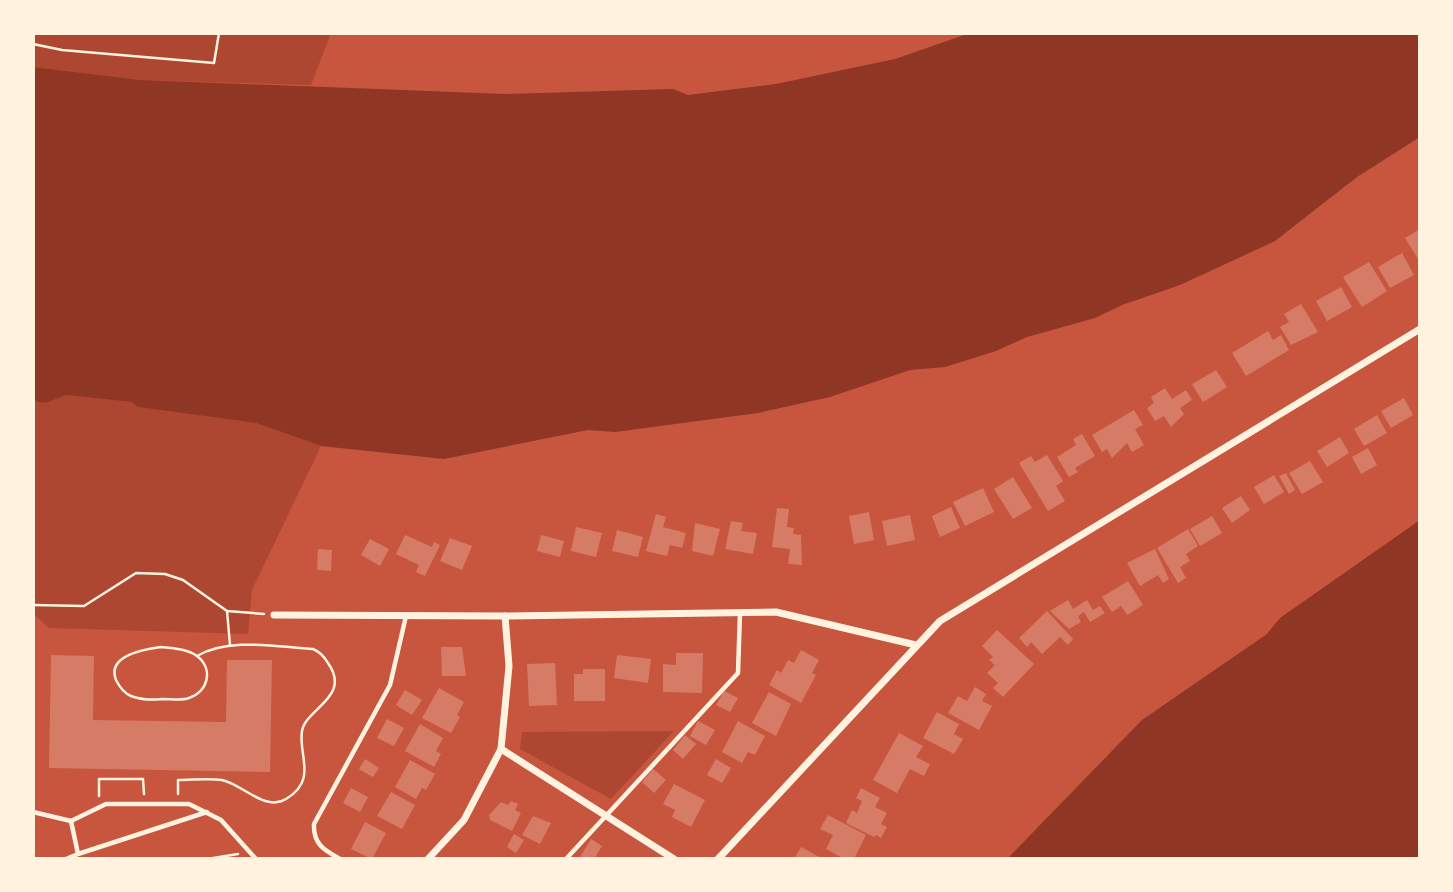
<svg xmlns="http://www.w3.org/2000/svg" width="1453" height="892" viewBox="0 0 1453 892" font-family="Karla,sans-serif">
<style>
.green{fill:#ae4732}
.water{fill:#8f3625}
.building{fill:#d67c66}
.lines{fill:none;stroke-linecap:round;stroke-linejoin:round}
.path{stroke:#fff3e0;stroke-width:2.5}
.service{stroke:#fff3e0;stroke-width:4.5}
.minor{stroke:#fff3e0;stroke-width:7}
</style>
<rect width="100%" height="100%" fill="#c8553d"/>
<g class="green">
<path d="M33 33H331L311 85 141 80 33 67Z"/>
<path d="M66 395 131 402 138 407 256 423 321 446 252 590 248 634 49 628 33 614V401L46 403Z"/>
<path d="M674 731 611 799 520 749 522 732Z"/>
</g>
<g class="water">
<path d="M970 33H1420V137L1357 177 1275 241 1180 285 1122 305 1095 318 1027 337 996 351 945 367 910 370 830 397 758 413 615 432 588 430 444 459 321 446 256 423 138 407 131 402 66 395 46 403 33 401V67L141 80 505 94 673 89 688 95 776 84 895 59Z"/>
<path d="M1420 520V859H1007L1142 720 1267 634 1280 618Z"/>
</g>
<g class="building">
<path d="M1420 229V262L1405 238Z"/>
<path d="M1402 253 1414 275 1390 288 1378 267Z"/>
<path d="M1369 262 1387 291 1362 307 1343 277Z"/>
<path d="M1341 287 1352 307 1327 321 1316 301Z"/>
<path d="M1301 304 1318 332 1291 345 1280 327 1289 322 1284 314Z"/>
<path d="M1268 331 1273 340 1281 335 1289 350 1246 376 1232 353Z"/>
<path d="M1216 370 1227 387 1203 402 1192 384Z"/>
<path d="M1165 388 1172 399 1186 390 1192 400 1180 408 1184 414 1171 427 1164 416 1155 421 1147 408 1154 403 1151 397Z"/>
<path d="M1404 398 1413 415 1391 428 1381 411Z"/>
<path d="M1134 410 1143 425 1135 429 1144 445 1132 452 1127 443 1112 458 1107 449 1102 452 1092 435Z"/>
<path d="M1377 415 1387 433 1364 446 1354 429Z"/>
<path d="M1082 434 1095 456 1075 468 1078 472 1069 477 1057 457 1076 445 1073 439Z"/>
<path d="M1340 437 1349 453 1327 467 1317 451Z"/>
<path d="M1368 448 1377 465 1361 474 1352 457Z"/>
<path d="M1047 455 1063 481 1056 486 1065 501 1048 511 1019 463 1031 456 1035 462Z"/>
<path d="M1310 461 1323 482 1302 494 1289 473Z"/>
<path d="M1286 473 1295 490 1289 494 1279 476Z"/>
<path d="M1274 475 1284 492 1264 504 1254 487Z"/>
<path d="M1013 477 1032 508 1013 519 994 489Z"/>
<path d="M983 488 994 512 965 526 953 502Z"/>
<path d="M1241 496 1250 510 1232 523 1222 508Z"/>
<path d="M951 507 960 528 940 537 932 516Z"/>
<path d="M777 508 789 509 787 527 794 528 793 534 801 535 802 565 788 564 790 549 772 547Z"/>
<path d="M869 512 874 540 854 544 849 516Z"/>
<path d="M656 514 666 517 663 527 686 533 682 548 670 545 667 556 646 551Z"/>
<path d="M910 515 915 540 887 546 882 521Z"/>
<path d="M1212 516 1222 533 1200 546 1190 529Z"/>
<path d="M731 521 743 523 741 531 757 533 753 554 725 549Z"/>
<path d="M695 523 720 529 713 556 692 551Z"/>
<path d="M576 527 602 533 596 557 571 551Z"/>
<path d="M1188 529 1198 546 1186 554 1190 561 1180 567 1186 578 1178 583 1157 548Z"/>
<path d="M617 530 643 537 638 557 612 551Z"/>
<path d="M405 535 432 547 434 542 440 545 425 576 416 572 419 565 396 554Z"/>
<path d="M541 535 564 541 560 557 537 551Z"/>
<path d="M450 538 472 546 462 570 440 561Z"/>
<path d="M370 539 389 549 380 566 361 555Z"/>
<path d="M318 549 332 550 331 571 317 570Z"/>
<path d="M1155 549 1169 579 1163 583 1158 575 1140 586 1127 563Z"/>
<path d="M1128 581 1143 605 1127 615 1121 606 1112 612 1102 597Z"/>
<path d="M1068 600 1073 609 1087 600 1093 610 1100 606 1105 613 1090 622 1084 612 1078 616 1081 622 1069 629 1050 611Z"/>
<path d="M1047 611 1073 639 1068 645 1060 637 1042 654 1031 642 1027 647 1019 638Z"/>
<path d="M997 630 1034 664 1003 697 993 688 998 683 987 673 995 665 989 660 993 657 982 646Z"/>
<path d="M441 647H462L466 676H442Z"/>
<path d="M801 650 819 660 812 673 816 675 801 703 769 685 777 670 781 673 788 660 794 663Z"/>
<path d="M676 653H703L702 693 663 692V664L676 665Z"/>
<path d="M51 655 94 656 93 720 226 722 227 660H272L270 772 49 768Z"/>
<path d="M617 655 651 659 648 683 614 678Z"/>
<path d="M555 663 557 705 529 706 527 664Z"/>
<path d="M583 669H605V701H574V674H583Z"/>
<path d="M975 687 986 694 982 701 992 706 979 730 948 713 958 696 967 701Z"/>
<path d="M439 688 464 702 457 715 460 717 451 733 422 718Z"/>
<path d="M405 690 422 700 412 715 396 705Z"/>
<path d="M724 691 738 698 730 712 716 705Z"/>
<path d="M769 692 791 704 776 736 752 723Z"/>
<path d="M937 712 959 724 954 734 963 739 954 754 923 738Z"/>
<path d="M387 719 404 728 394 746 377 738Z"/>
<path d="M698 721 715 730 706 745 690 736Z"/>
<path d="M738 721 765 736 755 755 748 752 742 763 722 752Z"/>
<path d="M420 724 443 738 436 751 441 754 434 767 405 751Z"/>
<path d="M899 733 923 746 916 757 930 764 924 776 910 769 897 793 873 780Z"/>
<path d="M685 735 696 744 683 759 673 750Z"/>
<path d="M365 759 379 768 373 777 359 769Z"/>
<path d="M716 759 731 768 722 783 707 775Z"/>
<path d="M410 760 435 774 426 790 422 788 416 799 395 787Z"/>
<path d="M653 769 666 780 654 793 642 782Z"/>
<path d="M674 784 705 800 691 827 672 817 675 810 663 804Z"/>
<path d="M351 788 368 797 360 812 343 803Z"/>
<path d="M861 788 880 798 875 807 887 813 881 824 887 827 881 838 876 835 874 837 846 823 852 810 857 813 862 801 856 798Z"/>
<path d="M391 792 415 805 402 829 377 816Z"/>
<path d="M511 801 518 804 515 810 521 813 512 831 490 820 489 815 501 802 508 805Z"/>
<path d="M828 815 866 835 854 859H844L826 849 833 835 820 829Z"/>
<path d="M533 816 551 823 540 844 522 835Z"/>
<path d="M365 822 386 833 372 859 351 849Z"/>
<path d="M514 834 524 840 516 853 507 847Z"/>
<path d="M591 839 602 846 594 859H579Z"/>
<path d="M801 847 823 859H794Z"/>
</g>
<g class="lines">
<g class="path">
<path d="M33 44 62 50 214 63 219 33"/>
<path d="M33 605 84 606 136 573 165 574 183 580 227 611 264 614"/>
<path d="M227 611 230 645"/>
<path d="M161 647C172 648 188 649 197 656 214 669 208 692 189 698 182 701 171 699 162 699 152 700 141 700 131 696 124 693 119 686 116 680 106 655 146 649 161 647Z"/>
<path d="M178 794V780C192 780 208 778 222 780 242 784 265 812 286 799 318 780 298 755 302 731 306 708 352 697 328 663 324 656 320 652 313 649 276 647 229 637 197 656"/>
<path d="M99 796V779H143L144 794"/>
<path d="M207 859 238 854"/>
</g>
<g class="service">
<path d="M33 812 71 821 106 804H189L221 820 256 859"/>
<path d="M71 821 78 854 207 812"/>
<path d="M66 859 78 854"/>
<path d="M340 859C324 850 313 844 314 824L390 685 406 616"/>
<path d="M566 859 738 673 740 613"/>
</g>
<g class="minor">
<path d="M274 615 505 616 776 612 916 645"/>
<path d="M501 749 674 859"/>
<path d="M428 859 464 820 501 749 509 666 505 616"/>
<path d="M718 859 940 621 1420 329"/>
</g>
</g>
<rect width="1453" height="892" fill="none" stroke="#fff3e0" stroke-width="70"/>
</svg>
